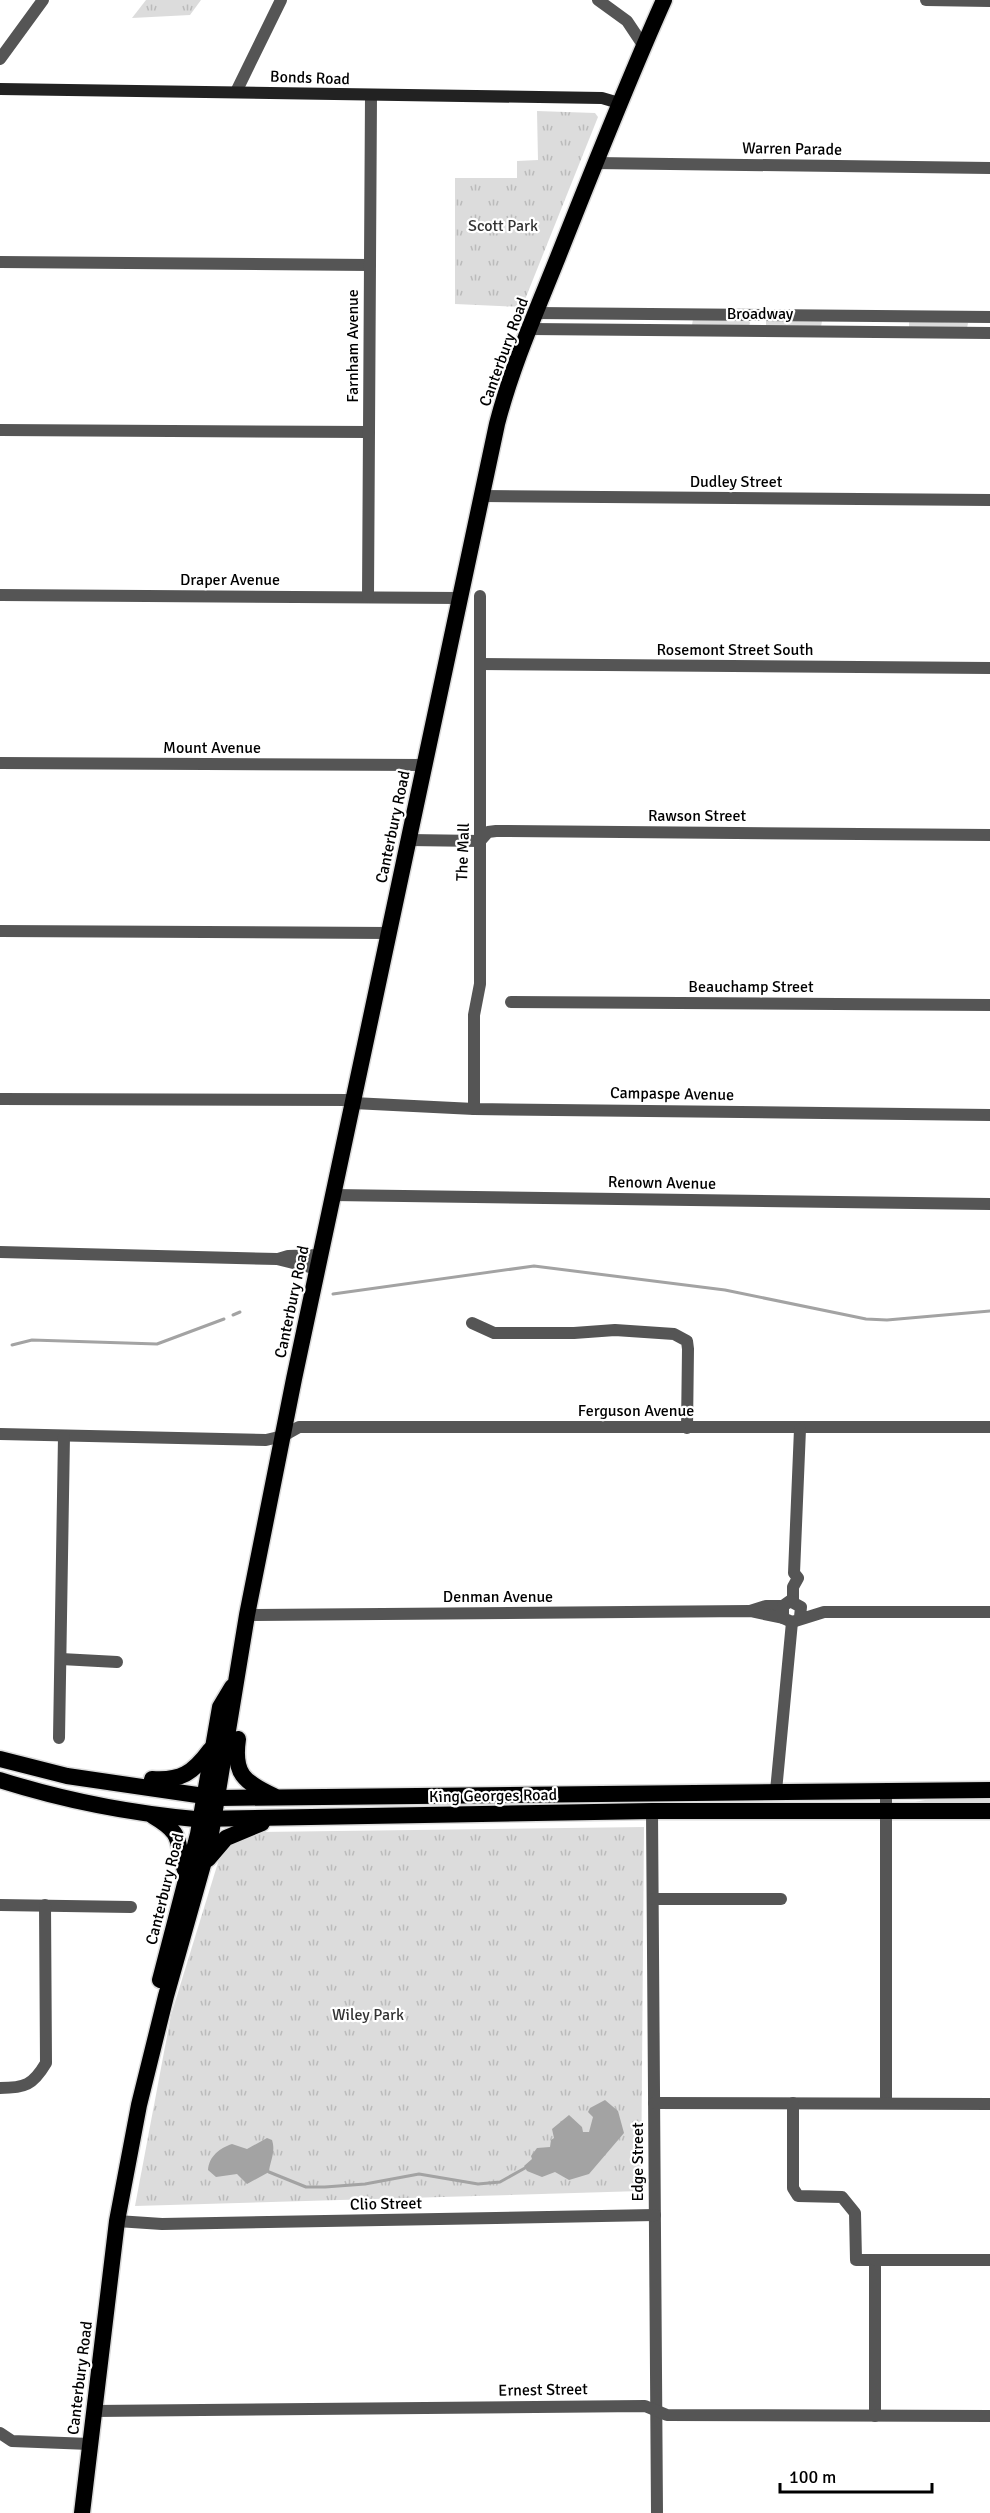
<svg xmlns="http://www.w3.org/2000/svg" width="990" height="2513" viewBox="0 0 990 2513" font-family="Signika,sans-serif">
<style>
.grass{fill:#dcdcdc}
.park{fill:url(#park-tufts)}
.water{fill:#a3a3a3}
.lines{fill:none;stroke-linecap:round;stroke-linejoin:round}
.stream{stroke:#a3a3a3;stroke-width:3}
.trunk-casing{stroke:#dbdbdb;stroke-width:19}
.minor{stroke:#555;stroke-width:12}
.secondary{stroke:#222;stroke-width:12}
.trunk{stroke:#000;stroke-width:16}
.labels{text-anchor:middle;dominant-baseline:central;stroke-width:4.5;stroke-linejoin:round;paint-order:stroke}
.street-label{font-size:16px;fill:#000;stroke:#fff}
.park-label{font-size:16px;fill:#333;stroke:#fff}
</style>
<defs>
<pattern id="park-tufts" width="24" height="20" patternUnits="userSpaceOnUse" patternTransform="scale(1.5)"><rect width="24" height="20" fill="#dcdcdc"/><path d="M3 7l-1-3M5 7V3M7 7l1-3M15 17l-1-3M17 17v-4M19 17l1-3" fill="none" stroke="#bbb"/></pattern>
</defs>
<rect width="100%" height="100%" fill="#fff"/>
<g class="grass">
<path d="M693 319H748L750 323 749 326 692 325Z"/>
<path d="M766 320 822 321 821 327 766 326Z"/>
<path d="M909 321 968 323 967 328 909 327Z"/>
<path d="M935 1798H990V1805L905 1804Z"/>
</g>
<g class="park">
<path d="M146 0H201L190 15 132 18Z"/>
<path d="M537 111 595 113 598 117 522 307 455 304V178H517V161L538 160Z"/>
<path d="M644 1827 641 2191 135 2206 171 2015 220 1856 239 1837 260 1832Z"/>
</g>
<g class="water">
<path d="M605 2100 618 2111 624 2133 589 2174 569 2180 555 2172 542 2177 527 2171 524 2166 532 2159 531 2156 537 2148 550 2147 551 2140 554 2138 552 2129 569 2115 582 2127 583 2132H589L593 2117 588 2112 590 2108Z"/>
<path d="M267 2138 272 2140C276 2152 270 2161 269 2172L247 2184 237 2174 216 2177 208 2170C209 2156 220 2148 232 2144L247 2149Z"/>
</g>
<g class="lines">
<g class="stream">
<path d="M333 1294 534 1266 725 1290 866 1319 887 1320 990 1311"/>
<path d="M233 1315 240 1312"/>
<path d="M12 1345 32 1340 157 1344 224 1319"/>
<path d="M269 2172 306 2187H325L365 2184 419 2174 478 2184 500 2182 525 2168"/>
</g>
<defs>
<g id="trunk">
<path d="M238 1739C233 1774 244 1782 274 1796"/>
<path d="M0 1759 67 1776 218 1798 990 1790"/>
<path d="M152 1779C181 1781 193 1773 210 1750"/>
<path d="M0 1780C63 1800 130 1813 195 1819L652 1811H990"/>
<path d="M153 1816C187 1836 174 1842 185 1870"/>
<path d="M208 1859 226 1838 262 1823"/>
<path d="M160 1980 198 1834 220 1707 232 1687"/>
<path d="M82 2513 117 2221 139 2105 166 1996 210 1840 247 1615 294 1379 497 424C512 366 536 312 558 257 592 171 626 85 664 0"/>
</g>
</defs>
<use href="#trunk" class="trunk-casing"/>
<g class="minor">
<path d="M598 0 627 21 643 45"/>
<path d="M926 0 990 1"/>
<path d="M0 59 43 0"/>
<path d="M236 92 281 0"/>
<path d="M595 163 990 168"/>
<path d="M0 262 370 265"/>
<path d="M536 313 990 317"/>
<path d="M530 329 990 333"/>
<path d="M0 430 369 432"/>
<path d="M482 496 990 500"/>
<path d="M0 595 460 598"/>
<path d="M368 597 371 96"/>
<path d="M480 664 990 668"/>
<path d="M0 763 424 765"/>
<path d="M409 840 480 841 488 832 496 831 990 835"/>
<path d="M0 931 389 933"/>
<path d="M511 1002 990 1005"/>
<path d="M0 1099 353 1100"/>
<path d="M353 1103 474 1109 990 1115"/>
<path d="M474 1109V1015L480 984V596"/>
<path d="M333 1195 990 1204"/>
<path d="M0 1252 277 1259 318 1269"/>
<path d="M278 1259 288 1256 320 1255"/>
<path d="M472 1323 494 1333H574L615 1330 674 1334 687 1341 688 1349 687 1428"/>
<path d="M0 1434 266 1440 283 1436 299 1427H990"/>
<path d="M793 1601V1587L798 1578 794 1573 800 1429"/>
<path d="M750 1611 766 1606H783"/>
<path d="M247 1615 750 1611 783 1618"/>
<path d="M800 1617 801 1607 790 1601 783 1606V1618L792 1622 824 1612H990"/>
<path d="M61 1659 117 1662"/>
<path d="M59 1738 64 1436"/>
<path d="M886 1790V2103"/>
<path d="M776 1791 792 1622"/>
<path d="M652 1811 657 2513"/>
<path d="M653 1899H781"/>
<path d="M0 1905 131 1907"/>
<path d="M0 2088C25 2088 33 2085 46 2063L45 1905"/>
<path d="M654 2103 990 2104"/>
<path d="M793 2103V2188L798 2196 842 2197 855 2213 856 2260H875V2416"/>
<path d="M117 2221 162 2224 655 2215"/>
<path d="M875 2260H990"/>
<path d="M94 2411 645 2406 667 2415 990 2416"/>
<path d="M0 2433 12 2441 90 2444"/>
</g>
<path class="secondary" d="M0 89 602 98 619 103"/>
<use href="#trunk" class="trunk"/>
</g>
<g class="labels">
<g class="street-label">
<text transform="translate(310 78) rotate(2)">Bonds Road</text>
<text transform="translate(792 149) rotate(1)">Warren Parade</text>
<text x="760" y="314">Broadway</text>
<text transform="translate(353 346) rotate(-90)">Farnham Avenue</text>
<text transform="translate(504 352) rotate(-70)">Canterbury Road</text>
<text x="736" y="482">Dudley Street</text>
<text x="230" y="580">Draper Avenue</text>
<text x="735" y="650">Rosemont Street South</text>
<text x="212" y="748">Mount Avenue</text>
<text x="697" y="816">Rawson Street</text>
<text transform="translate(393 827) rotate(-78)">Canterbury Road</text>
<text transform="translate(463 852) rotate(-88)">The Mall</text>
<text x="751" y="987">Beauchamp Street</text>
<text transform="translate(672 1094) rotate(1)">Campaspe Avenue</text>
<text transform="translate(662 1183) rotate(1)">Renown Avenue</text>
<text transform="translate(292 1302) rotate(-78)">Canterbury Road</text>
<text x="636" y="1411">Ferguson Avenue</text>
<text x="498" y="1597">Denman Avenue</text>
<text transform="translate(493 1796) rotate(-1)">King Georges Road</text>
<text transform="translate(165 1889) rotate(-76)">Canterbury Road</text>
<text transform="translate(638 2162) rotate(-90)">Edge Street</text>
<text transform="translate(386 2204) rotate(-1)">Clio Street</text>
<text transform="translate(80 2378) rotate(-83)">Canterbury Road</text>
<text transform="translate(543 2390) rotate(-1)">Ernest Street</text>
</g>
<g class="park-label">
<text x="503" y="226">Scott Park</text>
<text x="368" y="2015">Wiley Park</text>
</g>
</g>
<path d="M780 2483v9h152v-9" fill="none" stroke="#000000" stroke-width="3"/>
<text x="789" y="2483" font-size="18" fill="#000000" stroke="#ffffff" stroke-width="4.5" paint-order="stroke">100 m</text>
</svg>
